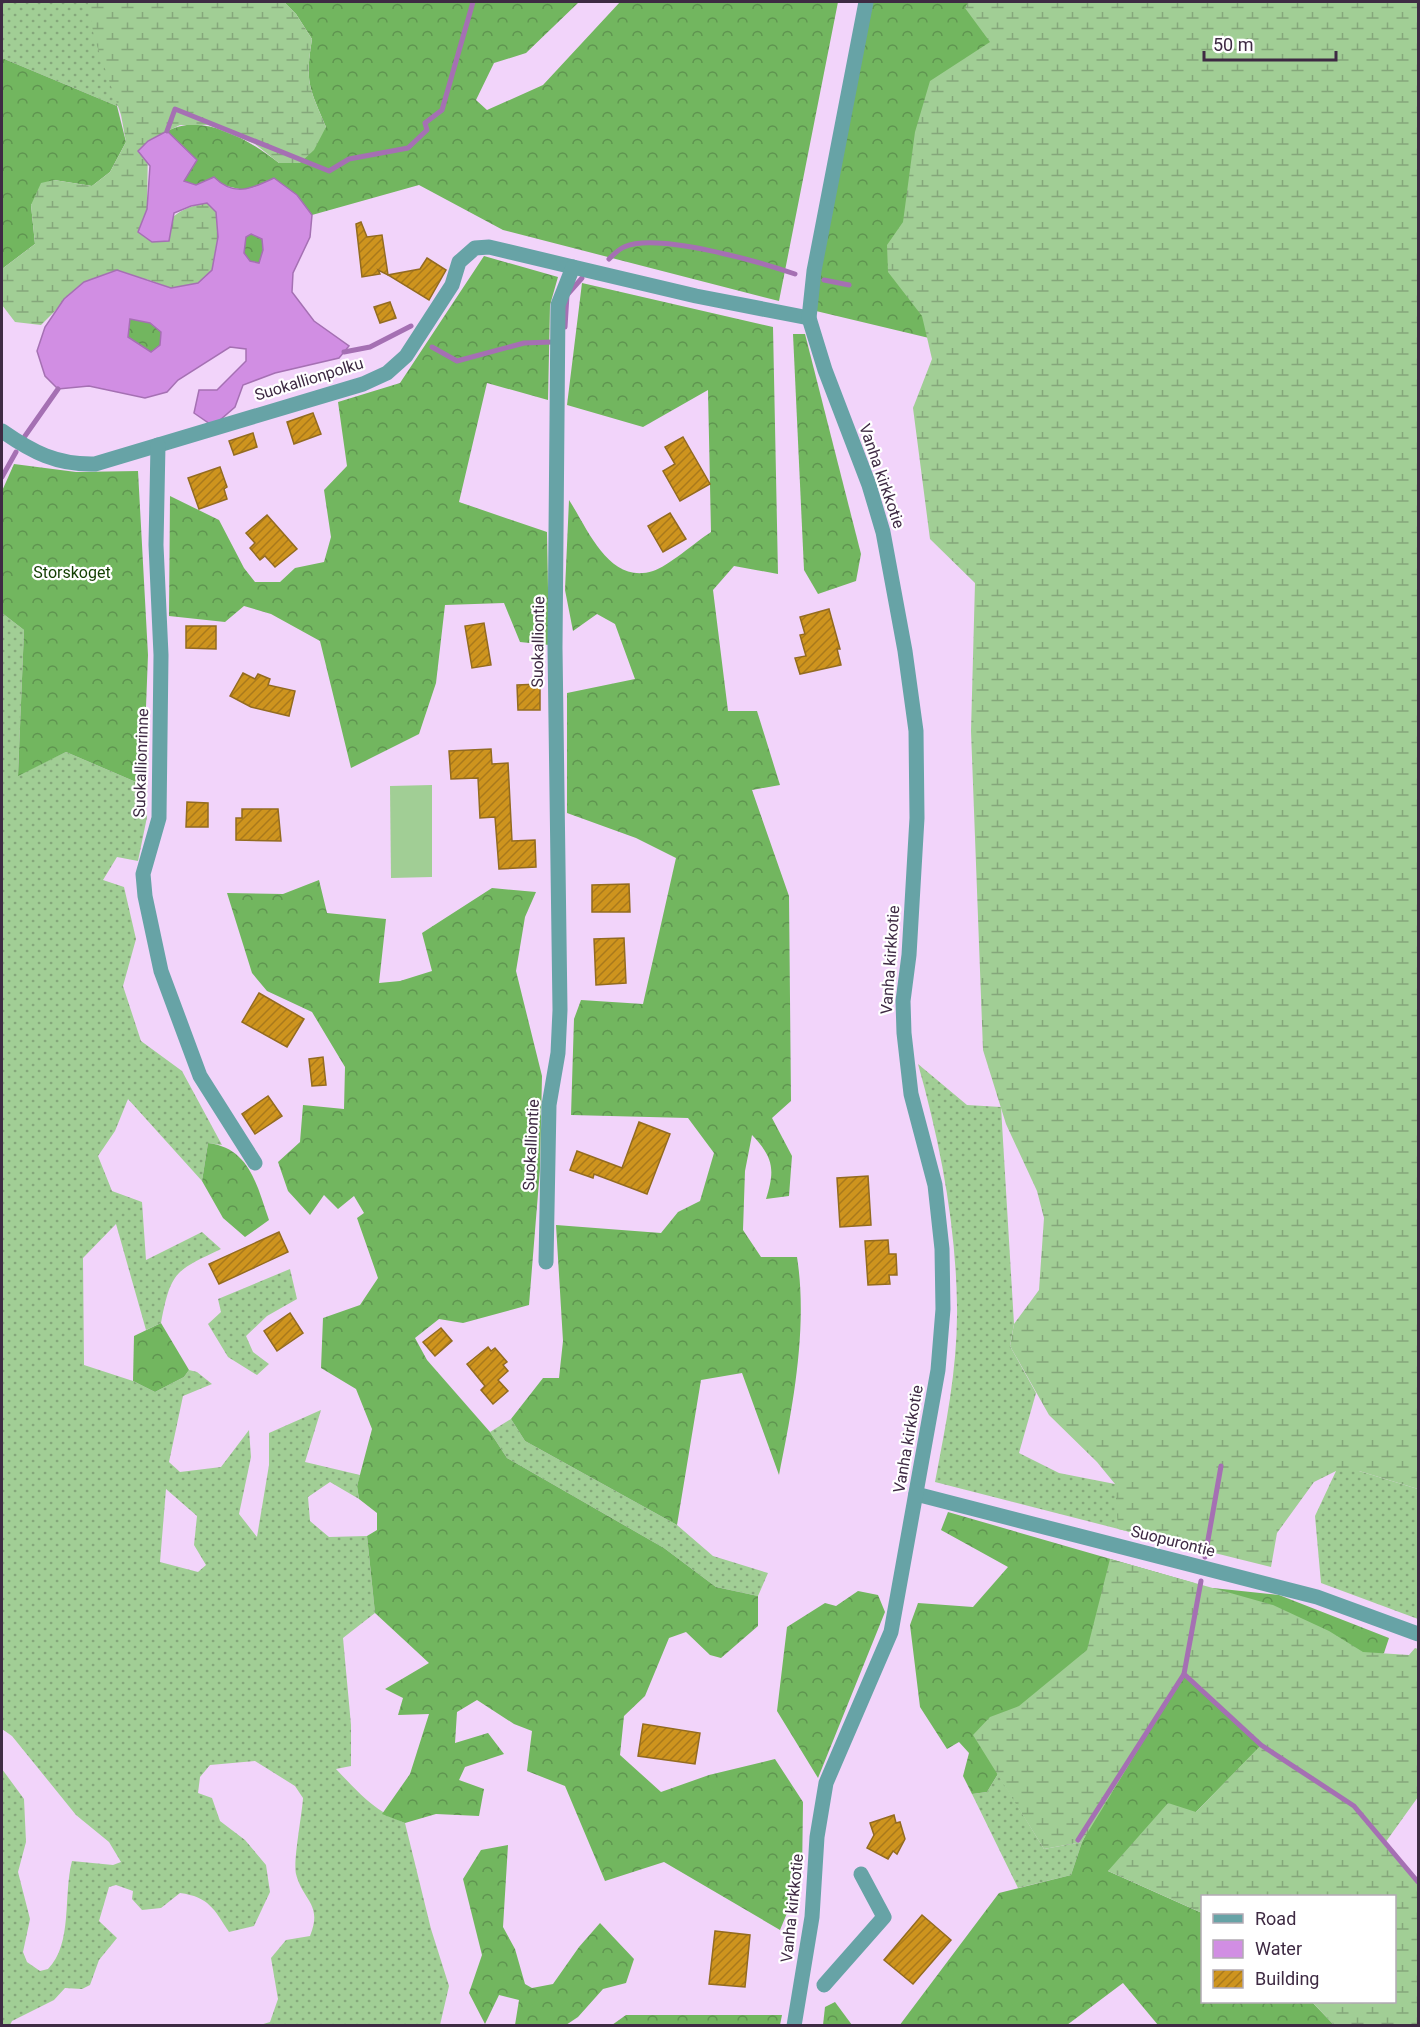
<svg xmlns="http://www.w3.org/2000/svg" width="1420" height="2027" viewBox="0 0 1420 2027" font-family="Roboto,sans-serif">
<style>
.grass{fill:url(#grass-dots);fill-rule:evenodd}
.forest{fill:url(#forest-crowns)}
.wetland{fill:url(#wetland-marsh)}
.park{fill:#a1ce95}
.water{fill:#d18ee3;stroke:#a570b3;stroke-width:1.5;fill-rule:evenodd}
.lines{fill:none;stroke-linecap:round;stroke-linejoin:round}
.stream{stroke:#a570b3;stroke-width:5}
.building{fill:url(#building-hatch);stroke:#936b20;stroke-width:1.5}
.minor{stroke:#67a3a6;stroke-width:15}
.labels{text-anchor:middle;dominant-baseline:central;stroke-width:4.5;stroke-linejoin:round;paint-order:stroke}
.street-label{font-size:16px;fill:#3e2a43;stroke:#fff}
.park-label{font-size:16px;fill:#123f01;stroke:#fff}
</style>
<defs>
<pattern id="grass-dots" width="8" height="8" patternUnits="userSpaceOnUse" patternTransform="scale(1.5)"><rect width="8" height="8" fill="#a1ce95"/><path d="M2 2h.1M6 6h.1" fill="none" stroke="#85a77b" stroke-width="1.8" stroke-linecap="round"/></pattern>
<pattern id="forest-crowns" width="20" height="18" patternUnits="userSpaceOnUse" patternTransform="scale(1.5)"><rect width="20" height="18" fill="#72b65f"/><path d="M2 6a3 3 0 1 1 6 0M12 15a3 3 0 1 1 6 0" fill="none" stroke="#5f9450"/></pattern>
<pattern id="wetland-marsh" width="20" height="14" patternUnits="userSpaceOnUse" patternTransform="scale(1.5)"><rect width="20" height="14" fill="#a1ce95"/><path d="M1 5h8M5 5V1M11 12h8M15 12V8" fill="none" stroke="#85a77b"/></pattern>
<pattern id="building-hatch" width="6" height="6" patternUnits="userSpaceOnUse" patternTransform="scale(1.5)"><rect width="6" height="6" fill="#ce941e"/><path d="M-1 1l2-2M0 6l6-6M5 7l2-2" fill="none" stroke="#a9791c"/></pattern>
</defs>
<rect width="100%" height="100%" fill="#f2d4fa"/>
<g class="grass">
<path d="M2 2H284L117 106 2 58Z"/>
<path d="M2 613 24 630 18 775 66 752 143 785 147 817 138 861 117 857 103 880 124 887 136 939 123 986 141 1041 182 1071 222 1145 208 1143 202 1181 128 1099 115 1131 98 1156 112 1191 142 1202 146 1260 202 1232 221 1249C175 1271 171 1271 161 1323L146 1330 116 1224 83 1258 84 1365 133 1381 155 1392 184 1377 189 1370 197 1372 212 1384 183 1396 169 1462 180 1472 221 1467 249 1430 251 1457 239 1514 257 1537 269 1465V1433L321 1410 305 1462 360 1475 357 1486 359 1499 330 1482 308 1497 310 1521 329 1537 367 1536 375 1613 343 1638 351 1725V1766L336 1769C359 1793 373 1810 405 1823L431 1929 449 1986 440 2025H260L270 2022 278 1999 271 1958 286 1940 310 1936C323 1904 303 1901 296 1874 293 1861 302 1815 303 1798L295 1786 255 1761 210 1765 200 1777 198 1793 212 1798 220 1821 245 1840 266 1865 270 1892 254 1926 229 1932C214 1909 209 1897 180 1893L161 1908 142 1910 132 1899 133 1891 116 1885 109 1887 99 1921 117 1938 99 1960 90 1985 82 1989 65 1988 54 2000 12 2021 10 2025H2V1769L24 1799 26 1842 18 1872 30 1919 23 1952 27 1962 40 1971 48 1969C73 1944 63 1895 72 1861L113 1865 121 1862 109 1842 76 1815 12 1736 2 1729ZM166 1489 197 1516 194 1545 206 1565 198 1572 160 1562Z"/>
<path d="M918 1064 967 1105 1001 1107 1014 1324 1010 1346 1036 1393 1019 1453 1059 1473 1115 1484 1138 1534 935 1482C946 1424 958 1366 957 1306 956 1224 940 1142 918 1064Z"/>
<path d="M290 1269 297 1299 267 1316 246 1336 253 1352 269 1364 257 1375 228 1357 208 1324 221 1312 218 1299Z"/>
<path d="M511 1419 525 1441 677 1525 713 1556 768 1573 758 1596 716 1587 664 1548 507 1458 490 1432Z"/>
<path d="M1336 1471H1359L1418 1489V1619L1321 1583 1315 1516Z"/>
<path d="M998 1774 1044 1849 1082 1842 1071 1875 1018 1888 972 1794 987 1792Z"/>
</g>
<g class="forest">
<path d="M284 2H579L526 53 494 63 476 100 487 110 543 85 620 2H838L779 301 503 230 419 185 312 215 297 195 248 191 222 185H196L184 181 196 159 167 131C204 112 249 140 279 163L326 127C309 87 305 83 312 39L296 14Z"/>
<path d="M873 2H1418L1218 407 816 311 824 238Z"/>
<path d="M2 58 117 106 126 142 110 172 92 186 54 180 31 205 35 244 2 269Z"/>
<path d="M251 234 262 239 263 250 260 263 250 261 244 253 246 237Z"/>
<path d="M484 256 558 277 550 305 548 400 487 383 459 502 547 532 549 645 520 642 504 603 445 605 436 683 419 734 351 768 320 641 271 614 244 606 225 622 169 616 170 496 219 520 244 568 255 582H280L295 568 324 562 331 537 324 490 347 466 338 402 400 383Z"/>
<path d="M582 283 773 327 778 574 734 566 713 590 728 711H757L780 785 752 790 789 896 791 1101 772 1118 792 1156 789 1196 766 1199C775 1170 774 1158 752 1135L745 1171 743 1230 761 1257H797C808 1327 793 1406 779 1475L742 1373 701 1380 677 1525 525 1441 511 1419 543 1378H559L563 1341 556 1225 661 1233 678 1212 700 1201 714 1153 688 1118 571 1115 574 1019 581 1000 643 1004 676 858 636 838 567 813V693L635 679 615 624 597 614 573 631 565 590 569 500C588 529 609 585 653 571 667 567 697 541 711 532L708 390 643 427 567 405Z"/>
<path d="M130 319 151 323 161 332 160 345 151 352 128 338Z"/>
<path d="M793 334H805L861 554 856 581 818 594 804 570Z"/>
<path d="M14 464 76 472 138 471 148 655 143 785 66 752 18 776 24 630 2 613V491Z"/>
<path d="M319 880 327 913 386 919 379 983 400 981 432 971 422 933 492 888 536 892 525 917 516 971 542 1076 540 1169 529 1305 463 1323 439 1319 415 1338 427 1360 490 1432 507 1458 664 1548 716 1587 758 1596V1626L721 1658 710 1655 686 1632 669 1638 645 1696 624 1716 620 1755 661 1792 709 1775 775 1759 803 1802 802 1877 780 1930 664 1862 605 1881 565 1786 527 1771 532 1731 514 1724 477 1700 457 1712 455 1743 488 1733 504 1754 465 1767 459 1780 484 1789 479 1816 436 1814 405 1823 382 1814 410 1774 429 1714 398 1715 403 1698 385 1689 429 1663 375 1613 367 1536 377 1530V1513L359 1499 357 1486 372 1429 356 1389 321 1368 323 1318 360 1305 378 1278 357 1218 364 1213 354 1196 338 1209 324 1195 310 1215 288 1191 278 1162 300 1142 303 1105 344 1109 345 1067 312 1012 267 991 252 973 227 893 283 894Z"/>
<path d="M208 1143C250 1148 257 1186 269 1220L245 1237 223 1218 202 1181Z"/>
<path d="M161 1323 189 1370 184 1377 155 1392 133 1381 134 1336Z"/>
<path d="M948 1512 1194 1583 1007 1759 987 1792 972 1794 963 1776 969 1753 959 1742 947 1749 920 1707 910 1625 918 1603 973 1607 1008 1567 941 1530Z"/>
<path d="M1213 1588 1279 1595 1389 1638 1384 1653 1256 1751 1196 1812 1108 1871 1202 1913V2002H1312L1334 2025H1158L1123 1983 1067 2025 899 2026 999 1893 1071 1875 1082 1842Z"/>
<path d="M858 1591 878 1595 885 1612 818 1778 777 1711 787 1627 825 1603 836 1606Z"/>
<path d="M508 1845 503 1927 515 1949 525 1984 532 1988 553 1984 579 1947 600 1923 634 1959 626 1983 603 1989 578 2017 566 2025H515L519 2000 499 1995 485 2024 469 1993 482 1955 463 1879 481 1850Z"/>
<path d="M835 2002 852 2025H823L825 2007Z"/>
<path d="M626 2015H782L780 2025H612Z"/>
</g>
<g class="wetland">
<path d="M88 2H284L296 14 312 39C305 83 309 87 326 127L314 150 300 163H279L255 144 208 125H180L148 141 147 209 139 232 152 242C170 219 176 208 207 203L216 212 218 237 212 270 198 283 171 288 146 279 84 282 41 325 15 322 2 305V269L35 244 31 205 41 183 54 180 92 186 110 172 126 142 121 115 94 37Z"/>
<path d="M968 2H1418V1489L1359 1471H1336L1314 1482 1277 1533 1271 1567 1118 1529 1115 1484 1097 1462 1049 1415 1010 1346 1014 1324 1039 1290 1044 1218 1037 1191 1006 1124 983 1050 971 731 975 583 930 539 913 408 932 359 922 316 888 272 887 245 903 222 915 132 930 81 990 42 965 8Z"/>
<path d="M1110 1559 1273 1605 1329 1631 1363 1652 1409 1655 1415 1648 1418 1649V1797L1385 1843 1418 1882V2025H1334L1312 2002H1394V1896H1202V1913L1108 1871 1168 1803 1196 1812 1261 1745 1184 1674 1082 1842 1044 1849 973 1735 990 1717 1019 1706 1087 1650Z"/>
</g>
<path class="park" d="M432 785V877L391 878 390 786Z"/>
<path class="water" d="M167 131 197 160 184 181 196 185 214 177C234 197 251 189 274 178L297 195 312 215 310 237 293 273 292 292 314 321 349 346 339 358 275 373 243 385 235 407 213 426 194 413 199 390H217L246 361V349L230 347 178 380 167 392 145 398 89 386 58 389 45 376 37 351 45 327 64 299 84 282 117 270 171 288 198 283 212 270 218 237 216 212 207 203 191 206 174 213 169 241 152 242 138 232 147 209 150 166 138 151 148 141ZM251 234 262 239 263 250 259 263 250 261 244 253 246 237ZM130 319 150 323 161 332 160 345 151 352 128 337Z"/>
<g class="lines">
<g class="stream">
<path d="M167 131 175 109 329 171 349 159 408 148 427 130 425 123 442 110 473 2"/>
<path d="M609 259C613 255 619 249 624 247 657 232 760 262 795 274"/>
<path d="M824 280 849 285"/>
<path d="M565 327 567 295 582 278"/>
<path d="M432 347 457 361 524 343 552 342"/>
<path d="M344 352 370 347 411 326"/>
<path d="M25 436 58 389"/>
<path d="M2 477 16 452"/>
<path d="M1205 1557 1221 1466"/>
<path d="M1201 1581 1184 1674 1261 1745 1354 1806 1418 1882"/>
<path d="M1078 1840 1184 1674"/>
</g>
</g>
<g class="building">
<path d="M361 222 367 237 382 235 388 275 378 270 380 274 362 277 356 224Z"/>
<path d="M427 258 446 270 429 300 388 275 420 269Z"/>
<path d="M390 302 396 318 380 323 374 307Z"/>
<path d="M313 413 321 434 294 444 287 422Z"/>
<path d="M253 433 257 447 234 455 229 441Z"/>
<path d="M683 437 710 484 680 501 663 471 675 464 665 447Z"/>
<path d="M220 467 227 487 224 489 227 499 199 509 188 478Z"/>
<path d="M670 513 686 539 663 552 648 526Z"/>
<path d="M267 515 297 549 275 567 265 556 260 560 250 548 255 543 246 533Z"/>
<path d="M829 609 840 649H837L841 665 800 674 795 658 806 656 800 635 805 634 800 617Z"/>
<path d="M484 623 491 665 472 668 465 626Z"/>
<path d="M186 626H216V649L186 648Z"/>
<path d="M243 673 255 679 258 674 270 679 268 685 295 691 289 716 251 707 230 696Z"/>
<path d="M540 684V710H518L517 685Z"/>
<path d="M491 749 492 764 508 763 512 841 535 840 536 867 499 869 495 817 480 818 478 778 451 779 449 751Z"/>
<path d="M187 802 208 803V827H186Z"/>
<path d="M242 809H278L281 841 236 840V818H242Z"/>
<path d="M629 884 630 912H592V885Z"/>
<path d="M624 938 626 983 596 985 594 939Z"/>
<path d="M259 993 304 1019 287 1047 242 1022Z"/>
<path d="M323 1057 326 1085 312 1086 309 1059Z"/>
<path d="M268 1096 282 1116 255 1134 242 1114Z"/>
<path d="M639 1122 670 1134 647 1194 594 1174 593 1178 570 1170 577 1151 622 1168Z"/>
<path d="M868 1176 871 1225 840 1227 837 1178Z"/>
<path d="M279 1232 288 1252 219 1284 209 1264Z"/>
<path d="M888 1240 889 1254H896L897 1275H889L890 1284 868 1285 865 1241Z"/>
<path d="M290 1313 303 1333 277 1351 264 1331Z"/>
<path d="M441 1328 452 1341 435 1356 423 1342Z"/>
<path d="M488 1347 491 1351 495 1348 507 1362 503 1365 508 1371 498 1380 508 1391 493 1404 481 1390 485 1386 467 1364Z"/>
<path d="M643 1724 700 1733 695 1764 638 1756Z"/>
<path d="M894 1815 896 1823 900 1822 905 1839 897 1854 893 1851 888 1859 867 1848 874 1835 870 1823Z"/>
<path d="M922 1915 951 1940 913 1984 884 1960Z"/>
<path d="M715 1931 750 1935 745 1987 709 1984Z"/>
</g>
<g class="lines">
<g class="minor">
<path d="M2 431C32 452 57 465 95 464L363 384 387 373 406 356 452 285 459 262 475 248 489 247 573 267"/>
<path d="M158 445 156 545 161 655 159 818 143 874 145 896 161 971 200 1076 255 1163"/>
<path d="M546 1262 549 1105 558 1053 560 1010 555 648 558 305 573 267 696 296 809 318"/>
<path d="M916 1494 1317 1597 1418 1634"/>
<path d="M824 1985 884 1917 861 1874"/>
<path d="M794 2026 812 1917 817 1837 826 1783 891 1632 938 1370 943 1309 942 1249 935 1185 911 1094 904 1033 903 1001 909 955 917 818 916 731 905 651 883 532 869 485 825 370 809 318 814 271 866 2"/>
</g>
</g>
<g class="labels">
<g class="street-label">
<text transform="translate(309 379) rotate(-17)">Suokallionpolku</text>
<text transform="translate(882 476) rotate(71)">Vanha kirkkotie</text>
<text transform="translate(538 642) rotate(-89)">Suokalliontie</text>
<text transform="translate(141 763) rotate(-88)">Suokallionrinne</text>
<text transform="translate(890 960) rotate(-86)">Vanha kirkkotie</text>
<text transform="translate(531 1145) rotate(-87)">Suokalliontie</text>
<text transform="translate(908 1439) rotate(-80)">Vanha kirkkotie</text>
<text transform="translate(1173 1541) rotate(14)">Suopurontie</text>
<text transform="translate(792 1908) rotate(-84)">Vanha kirkkotie</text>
</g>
<g class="park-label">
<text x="72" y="572">Storskoget</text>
</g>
</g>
<rect width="1420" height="2027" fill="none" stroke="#3e2a43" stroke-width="6"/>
<rect x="1201" y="1895" width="195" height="108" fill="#ffffff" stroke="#b2aab4" stroke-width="1.5"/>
<rect x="1213" y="1914" width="30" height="9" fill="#67a3a6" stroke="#b2aab4" stroke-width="1.5"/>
<text x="1255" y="1925" font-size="18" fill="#3e2a43">Road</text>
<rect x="1213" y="1940" width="30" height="18" fill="#d18ee3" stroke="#b2aab4" stroke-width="1.5"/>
<text x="1255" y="1955" font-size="18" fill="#3e2a43">Water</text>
<rect x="1213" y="1970" width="30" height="18" fill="url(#building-hatch)" stroke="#b2aab4" stroke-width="1.5"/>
<text x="1255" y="1985" font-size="18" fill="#3e2a43">Building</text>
<path d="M1204 51v9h132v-9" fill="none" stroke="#3e2a43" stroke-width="3"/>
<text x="1213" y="51" font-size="18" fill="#3e2a43" stroke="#ffffff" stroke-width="4.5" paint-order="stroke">50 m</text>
</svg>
